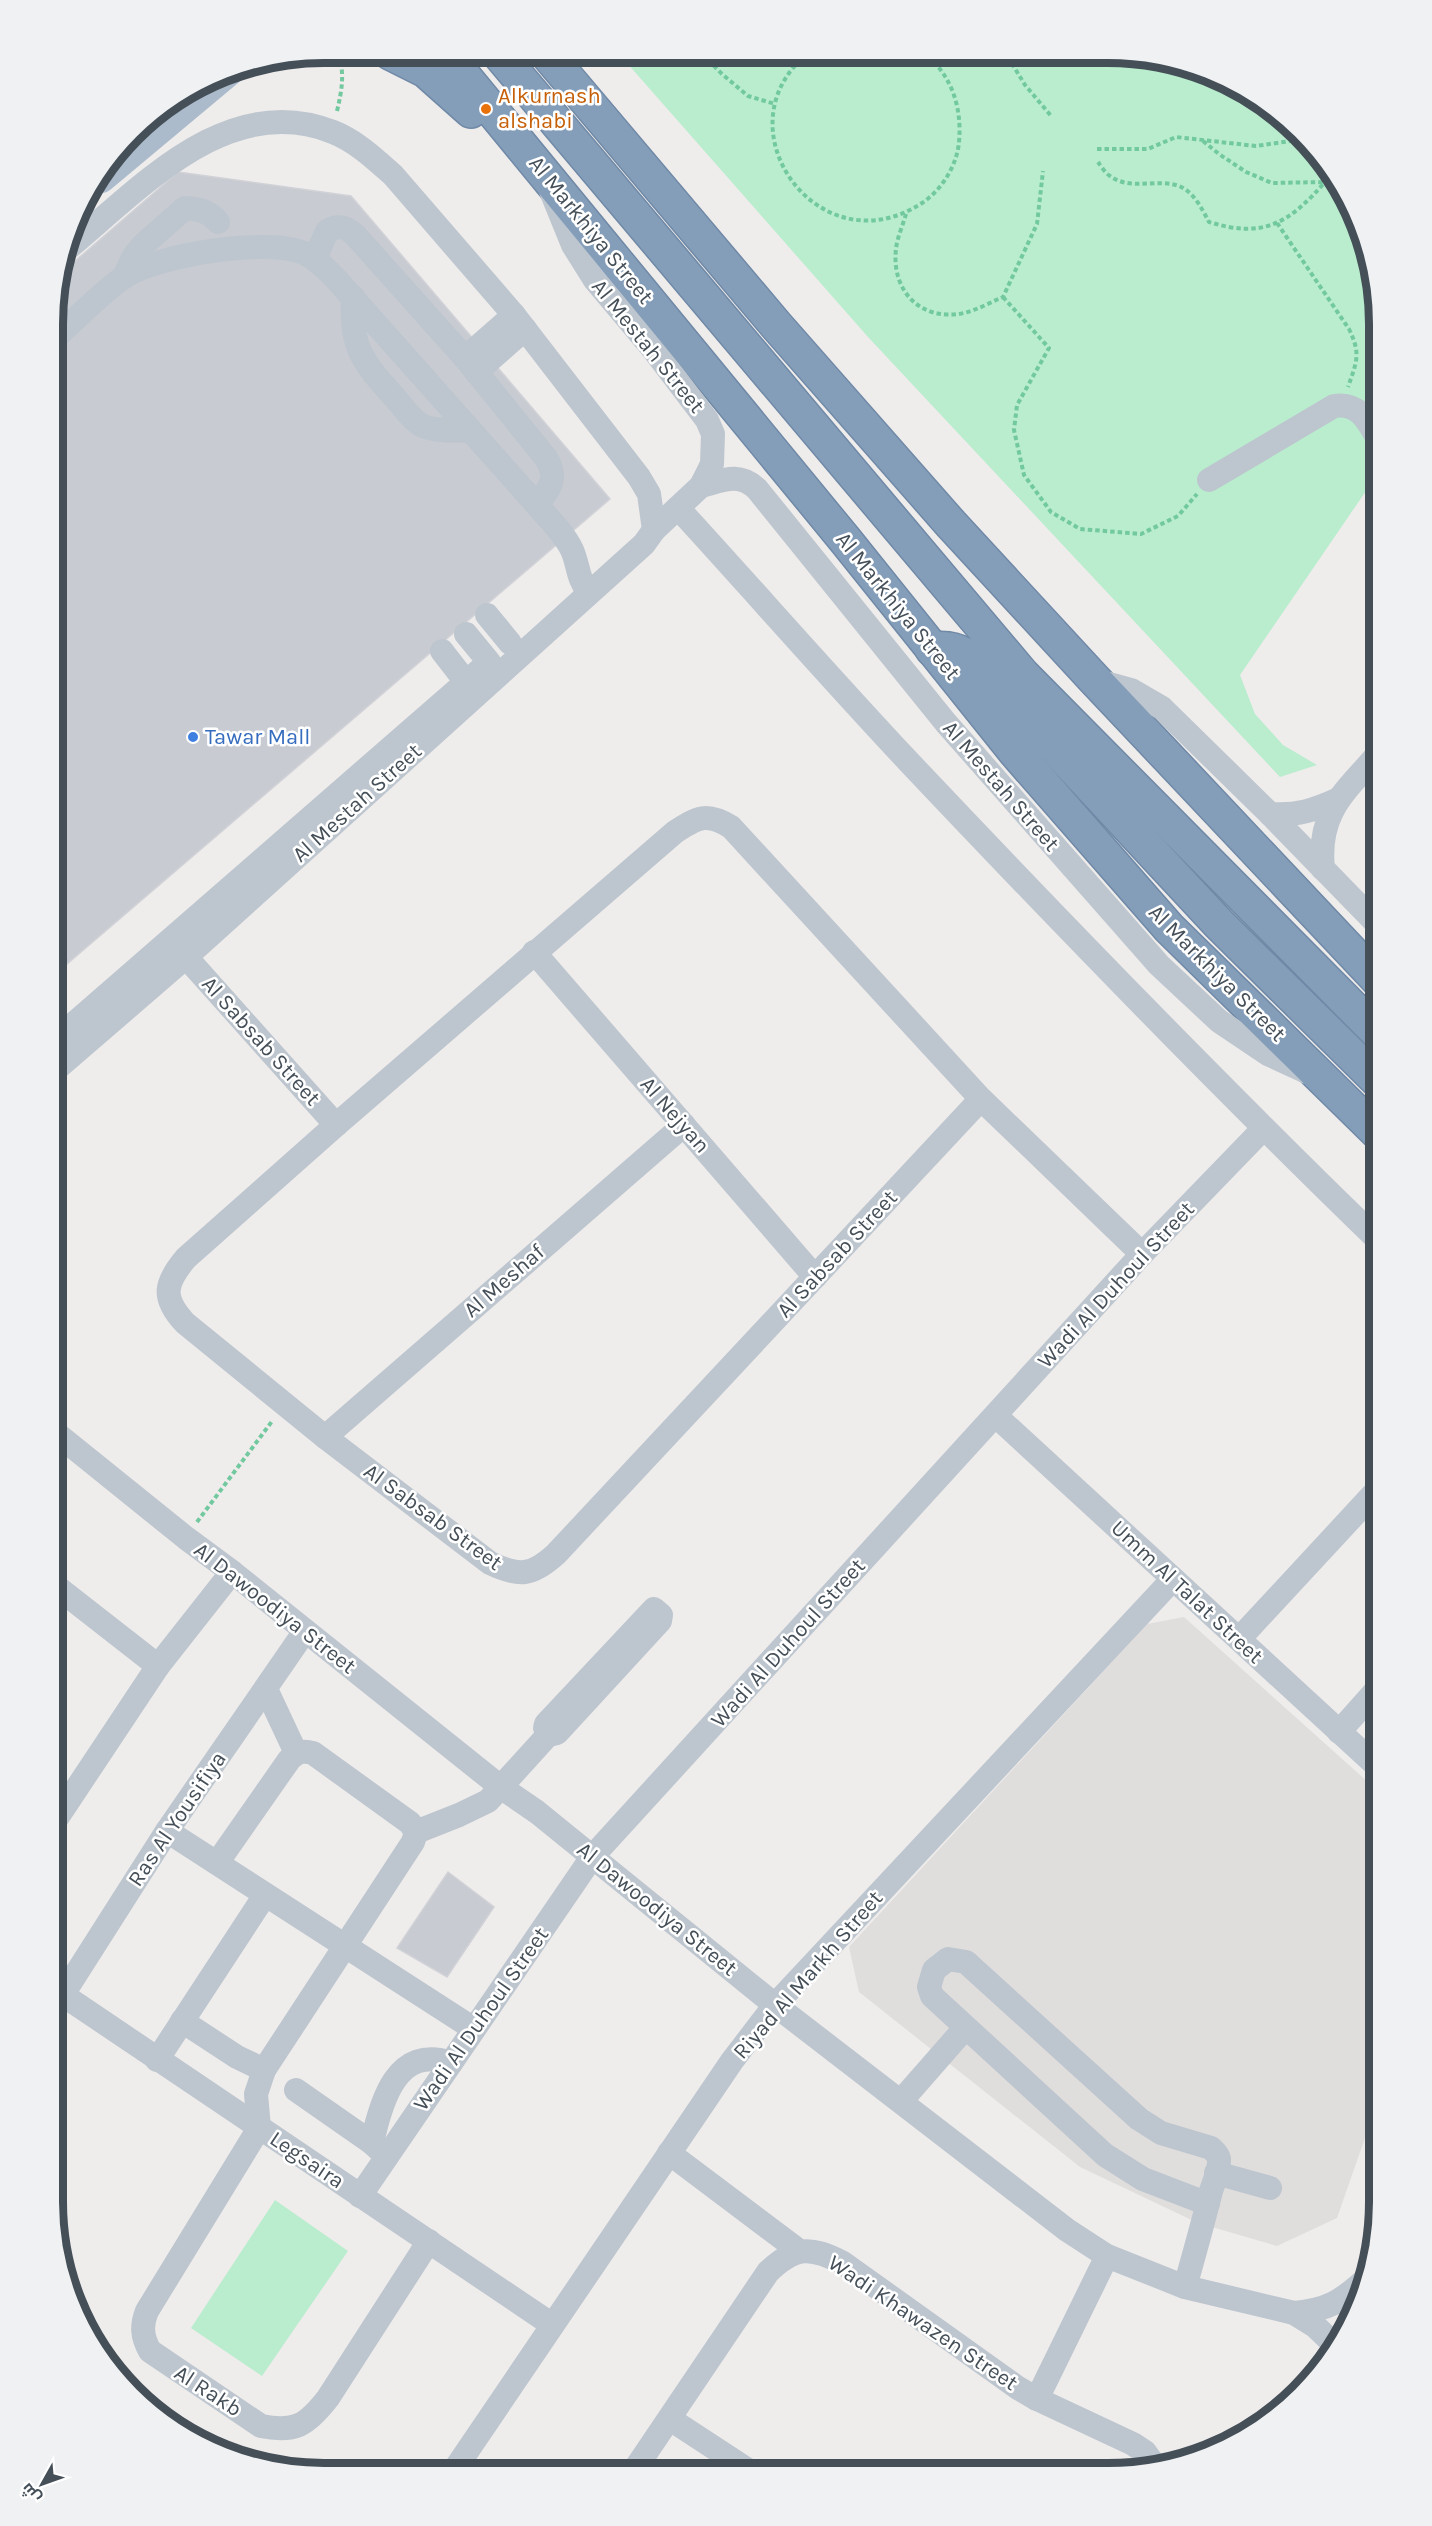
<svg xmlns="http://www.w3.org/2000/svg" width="1432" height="2526" viewBox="0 0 1432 2526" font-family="Karla,Cairo,sans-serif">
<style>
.education{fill:#e0dddd}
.green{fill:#b9edce}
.building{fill:#c8cbd1;stroke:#d0d2d7;stroke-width:1.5}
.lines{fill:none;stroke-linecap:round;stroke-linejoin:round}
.highway-casing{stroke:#6f89a6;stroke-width:36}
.path{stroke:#73c99f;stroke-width:4;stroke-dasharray:4.5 3;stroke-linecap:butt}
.minor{stroke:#bdc6ce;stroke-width:24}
.major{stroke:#abbbcb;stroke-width:30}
.highway{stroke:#849eba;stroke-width:33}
.food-dot{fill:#e8710a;stroke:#fff;stroke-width:2}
.shop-dot{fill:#3f7fe0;stroke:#fff;stroke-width:2}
.labels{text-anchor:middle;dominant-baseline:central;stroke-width:5;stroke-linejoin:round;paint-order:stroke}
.food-label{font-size:22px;fill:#c56008;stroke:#fff;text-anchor:start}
.street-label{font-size:22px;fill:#454f58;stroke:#fff}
.shop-label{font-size:22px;fill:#366cbe;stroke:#fff;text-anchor:start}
.rim{fill:none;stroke:#454f58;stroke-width:8}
</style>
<rect width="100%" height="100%" fill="#efecec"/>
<path class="education" d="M1184 1617 1379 1792V2098L1337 2218 1277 2246 1198 2223 1080 2167 859 1992 849 1947 1147 1624Z"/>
<g class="green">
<path d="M619 54 1160 58 1228 80 1287 120 1334 173 1365 237 1379 324V377L1372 381 1379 393V472L1240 675 1255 714 1283 745 1317 765 1280 777 868 337Z"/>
<path d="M275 2200 348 2251 262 2376 191 2328Z"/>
</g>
<g class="building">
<path d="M178 172 351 196 610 499 54 975 55 289 59 275Z"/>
<path d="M448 1872 494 1907 447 1977 397 1948Z"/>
</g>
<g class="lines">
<defs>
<g id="highway">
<path d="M390 53 426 71 471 111"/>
<path d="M445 53 846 541 1016 753 1169 928 1379 1134"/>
<path d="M499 54 1023 675 1379 1034"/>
<path d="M547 54 776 325 951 524 1094 679 1379 981"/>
<path d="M932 649C949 647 959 650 973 660L1219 924 1379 1082"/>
</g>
</defs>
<use href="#highway" class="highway-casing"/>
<g class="path">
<path d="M703 55 722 74 748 96 775 104"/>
<path d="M806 55C718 129 820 270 922 203 942 190 957 165 959 142 962 110 953 77 927 56"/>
<path d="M1008 57 1025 85 1052 117"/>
<path d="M337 111C342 90 345 73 338 53"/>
<path d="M1203 141 1219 154 1246 172 1272 183 1325 182 1335 176"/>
<path d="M1097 149H1148L1176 137 1256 146 1304 139"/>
<path d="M1098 162C1101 166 1105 173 1110 176 1130 191 1157 178 1179 186 1194 192 1202 209 1209 222 1264 239 1289 223 1325 182"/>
<path d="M906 214C903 225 897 238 896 249 891 292 922 322 964 313 977 310 991 302 1003 297L1037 224 1043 171"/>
<path d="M1277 223 1349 329C1361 354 1357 361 1348 387"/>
<path d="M1003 297 1049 348 1017 405 1014 430 1024 475 1051 512 1080 529 1141 534 1178 516 1197 494"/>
<path d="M1368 392 1379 384"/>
<path d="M197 1522 273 1420"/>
</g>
<g class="minor">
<path d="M67 249C141 188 228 90 333 132 356 141 375 159 393 175L514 315 639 477 649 494 654 530"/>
<path d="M315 259 327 231C339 224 347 227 356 236L465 358 546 458C558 477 551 489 536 504"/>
<path d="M124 277 134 256 143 245 185 208C199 209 209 211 218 222"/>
<path d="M353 297C350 349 363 362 396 399 403 407 411 419 421 425 435 432 456 430 471 431"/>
<path d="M55 338C77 318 100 294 124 277 157 255 268 237 304 253 317 259 326 269 336 279L536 504C548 518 564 533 572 550 579 566 577 578 589 593"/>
<path d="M465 358 514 315"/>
<path d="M476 372 525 329"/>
<path d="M1209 480 1334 406C1359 402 1368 421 1379 441"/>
<path d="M701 486C724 480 739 472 757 489L946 723 1159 965 1219 1021 1268 1054 1307 1072"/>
<path d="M678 508C755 592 830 678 908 761 1062 924 1218 1085 1379 1241"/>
<path d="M487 615 510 643"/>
<path d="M466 634 489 662"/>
<path d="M442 651 466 682"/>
<path d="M1095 680 1131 690 1162 708 1270 814 1379 926"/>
<path d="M1270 814C1297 816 1315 810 1339 799"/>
<path d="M1323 869C1317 812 1345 792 1379 753"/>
<path d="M534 952 815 1277"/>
<path d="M186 957 336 1125"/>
<path d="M54 1041 480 670"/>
<path d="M54 1071 186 957 644 544 654 530 701 486 712 464 713 434 707 420 653 349 595 280 573 245 551 191"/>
<path d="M981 1099 556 1554C532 1576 519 1577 490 1563L325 1437 185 1323C162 1298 164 1284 186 1258L336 1125 675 832C698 817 707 812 731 827L981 1099 1142 1254"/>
<path d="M996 1416 1379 1768"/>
<path d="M53 1429 57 1434 186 1538 232 1572 502 1788 537 1812 775 2005 1067 2230 1107 2256 1185 2287 1294 2313 1315 2326 1336 2346"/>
<path d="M325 1437 684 1125"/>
<path d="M53 1584 158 1666"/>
<path d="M654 1609 661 1615 660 1621 557 1733 548 1735 545 1728 546 1724Z"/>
<path d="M1239 1639 1379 1488"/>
<path d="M266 1689 296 1753"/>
<path d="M1339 1732 1379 1687"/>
<path d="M53 1824 158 1666 232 1572"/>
<path d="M167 1831 474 2029"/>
<path d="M416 1832 459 1815 488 1801 548 1735"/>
<path d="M63 1995 551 2324"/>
<path d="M53 2010 167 1831 305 1631"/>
<path d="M182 2021 237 2057 264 2070 413 1842 416 1832 410 1823 313 1753C302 1750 297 1752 289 1760L217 1863"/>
<path d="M157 2060 265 1895"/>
<path d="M264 2070 256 2094 259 2128 147 2311C141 2326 142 2337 150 2351L261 2426C295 2433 307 2425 328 2398L429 2241"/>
<path d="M296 2090 372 2143"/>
<path d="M902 2100 965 2028"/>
<path d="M669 2153 798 2250"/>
<path d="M386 2156 372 2143C381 2101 397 2044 451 2063"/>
<path d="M1216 2173 1270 2188"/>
<path d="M360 2196 592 1857 1142 1254 1263 1129"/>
<path d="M1185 2287C1194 2255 1203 2223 1211 2191 1214 2182 1220 2169 1219 2159 1218 2154 1214 2151 1211 2148L1161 2133 1139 2119 966 1962 948 1959 934 1970 929 1987 932 1996 1105 2155 1143 2179 1208 2204"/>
<path d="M1294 2313C1328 2310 1340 2302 1365 2280"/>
<path d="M1037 2399 1107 2256"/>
<path d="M670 2419 751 2472"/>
<path d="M453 2472 732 2061 775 2005 1173 1579"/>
<path d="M633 2472 768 2272C795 2246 810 2246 843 2263L1018 2388 1037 2399 1133 2444 1145 2452 1155 2466"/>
</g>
<path class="major" d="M101 178 229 71"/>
<use href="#highway" class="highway"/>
</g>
<circle class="food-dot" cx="486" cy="109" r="6"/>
<circle class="shop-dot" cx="193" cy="737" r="6"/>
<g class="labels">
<g class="food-label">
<text x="498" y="96">Alkurnash<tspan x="498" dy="25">alshabi</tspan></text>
</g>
<g class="street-label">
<text transform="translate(591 230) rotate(51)">Al Markhiya Street</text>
<text transform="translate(648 346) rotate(51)">Al Mestah Street</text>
<text transform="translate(898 606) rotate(51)">Al Markhiya Street</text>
<text transform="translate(1001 786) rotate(49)">Al Mestah Street</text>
<text transform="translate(357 803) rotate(-42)">Al Mestah Street</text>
<text transform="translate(1217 973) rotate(45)">Al Markhiya Street</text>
<text transform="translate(261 1041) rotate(48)">Al Sabsab Street</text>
<text transform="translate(675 1115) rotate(49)">Al Nejyan</text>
<text transform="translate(837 1254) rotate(-47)">Al Sabsab Street</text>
<text transform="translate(504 1281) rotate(-41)">Al Meshaf</text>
<text transform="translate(1116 1285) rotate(-47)">Wadi Al Duhoul Street</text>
<text transform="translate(433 1517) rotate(36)">Al Sabsab Street</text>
<text transform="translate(1187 1592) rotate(43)">Umm Al Talat Street</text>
<text transform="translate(275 1608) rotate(38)">Al Dawoodiya Street</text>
<text transform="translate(788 1643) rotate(-48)">Wadi Al Duhoul Street</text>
<text transform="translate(177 1819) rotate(-56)">Ras Al Yousifiya</text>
<text transform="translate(657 1909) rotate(39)">Al Dawoodiya Street</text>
<text transform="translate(808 1975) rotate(-49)">Riyad Al Markh Street</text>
<text transform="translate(481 2019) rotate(-55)">Wadi Al Duhoul Street</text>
<text transform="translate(307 2160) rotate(34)">Legsaira</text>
<text transform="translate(923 2323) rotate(34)">Wadi Khawazen Street</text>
<text transform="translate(208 2391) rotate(33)">Al Rakb</text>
</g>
<g class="shop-label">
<text x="205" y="737">Tawar Mall</text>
</g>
</g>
<path d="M0 0H1432V2526H0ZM324 63H1108A261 261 0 0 1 1369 324V2202A261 261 0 0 1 1108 2463H324A261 261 0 0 1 63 2202V324A261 261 0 0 1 324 63Z" fill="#f0f1f2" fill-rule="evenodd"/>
<path class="rim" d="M324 63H1108A261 261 0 0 1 1369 324V2202A261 261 0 0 1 1108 2463H324A261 261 0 0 1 63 2202V324A261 261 0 0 1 324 63Z"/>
<g transform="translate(42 2484) rotate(230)" stroke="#ffffff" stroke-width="4.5" paint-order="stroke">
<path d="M0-4.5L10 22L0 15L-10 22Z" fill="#454f58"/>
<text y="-9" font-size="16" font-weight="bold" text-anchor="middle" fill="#454f58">ش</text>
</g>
</svg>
